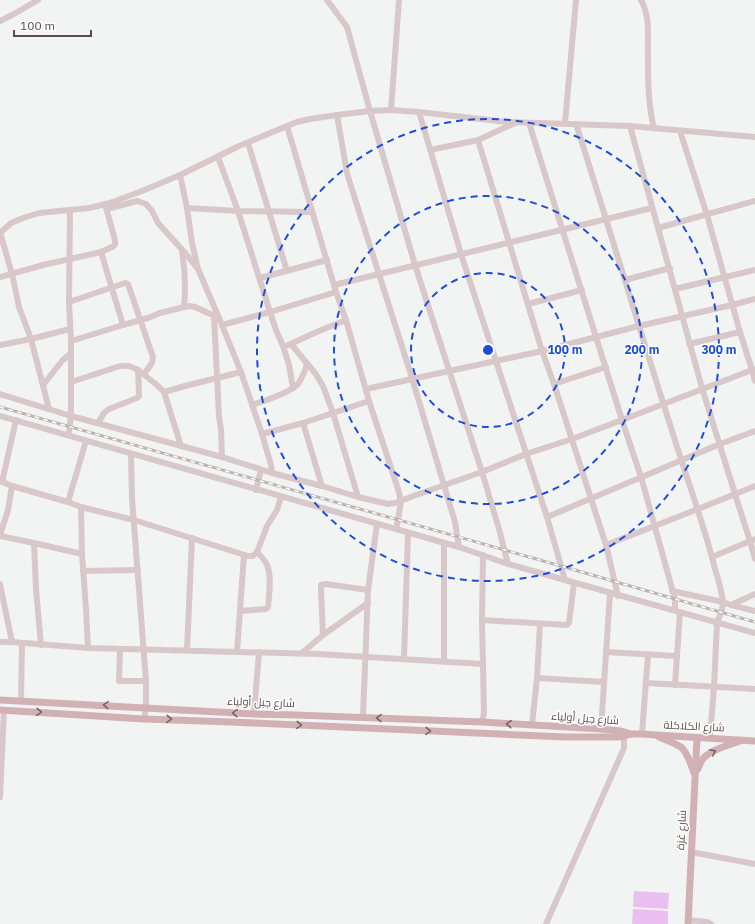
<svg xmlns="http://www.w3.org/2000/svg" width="755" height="924" viewBox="0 0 755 924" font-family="'IBM Plex Sans',Cairo,sans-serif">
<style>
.green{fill:#eac0f1}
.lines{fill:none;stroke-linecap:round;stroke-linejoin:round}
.minor{stroke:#d9c8ca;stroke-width:6}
.major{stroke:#d1b1b3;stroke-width:7}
.rail-casing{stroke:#bcb4b4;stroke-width:3}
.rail{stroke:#fff;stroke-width:1.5;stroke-dasharray:4.5;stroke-linecap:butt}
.oneway{stroke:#7c6364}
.ring{fill:none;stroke:#1d4ed8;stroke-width:2;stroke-dasharray:7 5}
.labels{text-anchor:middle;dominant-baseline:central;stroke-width:3;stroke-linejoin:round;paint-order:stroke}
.street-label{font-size:11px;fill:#60494a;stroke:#fff}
.centre{fill:#1d4ed8;stroke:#fff;stroke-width:2}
.ring-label{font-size:12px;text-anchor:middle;font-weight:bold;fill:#1d4ed8;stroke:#fff;stroke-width:3;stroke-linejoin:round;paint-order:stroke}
</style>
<rect width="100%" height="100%" fill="#f2f4f3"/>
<g class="green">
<path d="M634 891 669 893 668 909 633 907Z"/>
<path d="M633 909 668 911V924H632Z"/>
</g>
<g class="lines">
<g class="minor">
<path d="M327 0 347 27 370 111 415 265 482 472 499 529 508 564"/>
<path d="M641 0C651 18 647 37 648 57 648 81 648 105 654 128"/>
<path d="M0 21 14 14 38 0"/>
<path d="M391 110 399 0"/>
<path d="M419 112 461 254 547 517 565 580"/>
<path d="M337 115 347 173 350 183 412 378 455 522 459 547"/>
<path d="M529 123 622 420 641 477 675 599V610"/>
<path d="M565 123 576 0"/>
<path d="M576 124C612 236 645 348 681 459 693 496 706 532 715 569 718 579 722 591 723 602 723 609 720 616 717 622L714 687 710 738"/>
<path d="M287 126 336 292 346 320 369 401 398 489 401 501 398 520 396 529"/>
<path d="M630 126 702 388 735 494 750 541 755 559"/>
<path d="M680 131 707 215 740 332 752 370 755 369"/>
<path d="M478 140 542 351 554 384 606 545 618 596"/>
<path d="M248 143 287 271"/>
<path d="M430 150 478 140 515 123"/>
<path d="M218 157 238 211 270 312 276 330 283 346 289 365 293 388"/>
<path d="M180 175 187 208 192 243 198 269 222 325 241 372 262 434 271 465 272 473"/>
<path d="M187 208 238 211 312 212"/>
<path d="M107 209 137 201 146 204 152 211 158 223 186 254 197 268"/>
<path d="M658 228 755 201"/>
<path d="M0 232 12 274 19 307 31 339 49 409"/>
<path d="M0 233 11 223 23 218 39 213 89 208 110 203 142 191 180 175 239 146 287 126 297 122 310 119 337 115 370 111 391 110 419 112 507 122 630 126 755 137"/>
<path d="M182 251C185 270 186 288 184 307"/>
<path d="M101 252 123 325"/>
<path d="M0 277 43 265 101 252 114 246 115 244V240L105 204"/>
<path d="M260 278 327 260"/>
<path d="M625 280 670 268"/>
<path d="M334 285 652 208"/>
<path d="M675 289 755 270"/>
<path d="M69 302 125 283 128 284 153 357 152 363 144 374"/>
<path d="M528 304 582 290"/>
<path d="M214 316 219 416 221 430 222 457"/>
<path d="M222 325 270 312 336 292"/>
<path d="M71 341 123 325 148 318 160 313 184 307 189 306 195 307 219 318"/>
<path d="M291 344 315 373 323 386 333 413 358 497"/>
<path d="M689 344 740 332"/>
<path d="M0 345 31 339 70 329"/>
<path d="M288 345 319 331 346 320"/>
<path d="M71 382 120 366H129L138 370 157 385 164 392 181 446"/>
<path d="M554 384 606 367"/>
<path d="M43 385 62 361 71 353"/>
<path d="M366 389 542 351 639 326 732 305 755 299"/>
<path d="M164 392 189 385 241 372"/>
<path d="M0 394 71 416 222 457 272 473 322 486 358 497 388 504 395 503 416 495 482 472 526 454 572 439 622 420 752 370 755 381"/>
<path d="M252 405C264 401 290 393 298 384 302 378 305 371 307 364"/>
<path d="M0 416 459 547 508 564 565 580 755 633"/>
<path d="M98 423 104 413 109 409 137 398 139 396V393L138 370"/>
<path d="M303 423 322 486"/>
<path d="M262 434 303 423 369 401"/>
<path d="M68 435 70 427 71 408V341L69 302 70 210"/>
<path d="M131 454 132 498 146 681V707L144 719"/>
<path d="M0 481 12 486 68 502 81 507 134 520 248 556H253L257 552 264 534 267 526 277 510 281 497"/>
<path d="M2 482 16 420"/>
<path d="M256 490 261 470"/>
<path d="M68 502 86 441"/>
<path d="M81 507 82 554 86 609 88 648"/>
<path d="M547 517 720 444 755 431"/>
<path d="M0 535 8 510 12 486"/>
<path d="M0 536 34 543 82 554"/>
<path d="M34 543 36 589 41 645"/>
<path d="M444 543V661"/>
<path d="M606 545 698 509 755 486"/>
<path d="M712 557 755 539"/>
<path d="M83 571 138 570"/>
<path d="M0 584 12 642"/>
<path d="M672 591 723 602 731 605 755 611"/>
<path d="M731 605 755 594"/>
<path d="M240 611 266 609 268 607C269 595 272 576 267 565 265 560 261 556 257 552"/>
<path d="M482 620 567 625 569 623 574 583"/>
<path d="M323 635 321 591V585L326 584 368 590"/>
<path d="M0 642H12L88 648 318 654 483 664"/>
<path d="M120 649 119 681H146"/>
<path d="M187 650 192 538"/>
<path d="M237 652 244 555"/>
<path d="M606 652 676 656"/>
<path d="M302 653 323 635 368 603"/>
<path d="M404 658 408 533"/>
<path d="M537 678 604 682"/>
<path d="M646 683 755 689"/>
<path d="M675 685 680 612"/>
<path d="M21 700 22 643"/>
<path d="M254 714 259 652"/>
<path d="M363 717 368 590 377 524"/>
<path d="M482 722 484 713 482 620 483 555"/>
<path d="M532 725 537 678 540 624"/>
<path d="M601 729 610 593"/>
<path d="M642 734 648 654"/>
<path d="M0 797 4 710"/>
<path d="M691 852 755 864"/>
<path d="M688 920 707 922 711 924"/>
<path d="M546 924 620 757 624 748V732"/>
</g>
<g class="major">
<path d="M0 700 254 714 296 715 482 722 601 729 621 731 631 734"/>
<path d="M0 710 144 719 231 722 565 737H621L631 734H642L656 735 755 741"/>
<path d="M659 737C666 740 674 743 681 747 688 753 691 765 694 773"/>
<path d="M698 769C699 766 700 763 702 760 709 750 729 745 740 741"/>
<path d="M688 924 697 738"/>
</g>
<defs>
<path id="rail" d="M0 407 561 566 755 622"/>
</defs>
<use href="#rail" class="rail-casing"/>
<use href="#rail" class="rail"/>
</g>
<defs><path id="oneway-chevron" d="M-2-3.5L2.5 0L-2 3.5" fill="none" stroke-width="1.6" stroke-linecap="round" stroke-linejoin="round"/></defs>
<g class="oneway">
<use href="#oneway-chevron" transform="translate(106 705) rotate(-177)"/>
<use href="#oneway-chevron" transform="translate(39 712) rotate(3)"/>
<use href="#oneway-chevron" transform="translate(235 713) rotate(-176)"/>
<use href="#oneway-chevron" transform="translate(379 718) rotate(-178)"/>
<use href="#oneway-chevron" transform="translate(169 719) rotate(2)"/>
<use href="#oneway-chevron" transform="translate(509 724) rotate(-176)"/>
<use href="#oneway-chevron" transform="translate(299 725) rotate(3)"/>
<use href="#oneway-chevron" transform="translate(428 731) rotate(3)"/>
<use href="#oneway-chevron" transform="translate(713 752) rotate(-27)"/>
</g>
<g class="ring">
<circle cx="488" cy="350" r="77"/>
<circle cx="488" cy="350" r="154"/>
<circle cx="488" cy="350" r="231"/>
</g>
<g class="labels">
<g class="street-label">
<text transform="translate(261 702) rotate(2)">شارع جبل أولياء</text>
<text transform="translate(585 718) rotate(4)">شارع جبل أولياء</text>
<text transform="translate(694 726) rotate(3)">شارع الكلاكلة</text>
<text transform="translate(681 830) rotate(-87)">شارع غزة</text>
</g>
</g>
<circle cx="488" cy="350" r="6" class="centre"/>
<g class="ring-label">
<text x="565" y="354">100 m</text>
<text x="642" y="354">200 m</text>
<text x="719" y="354">300 m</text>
</g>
<path d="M14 30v6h77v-6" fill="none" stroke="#60494a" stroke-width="2"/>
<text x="20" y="30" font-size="12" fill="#60494a" stroke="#ffffff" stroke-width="3" paint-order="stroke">100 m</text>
</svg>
